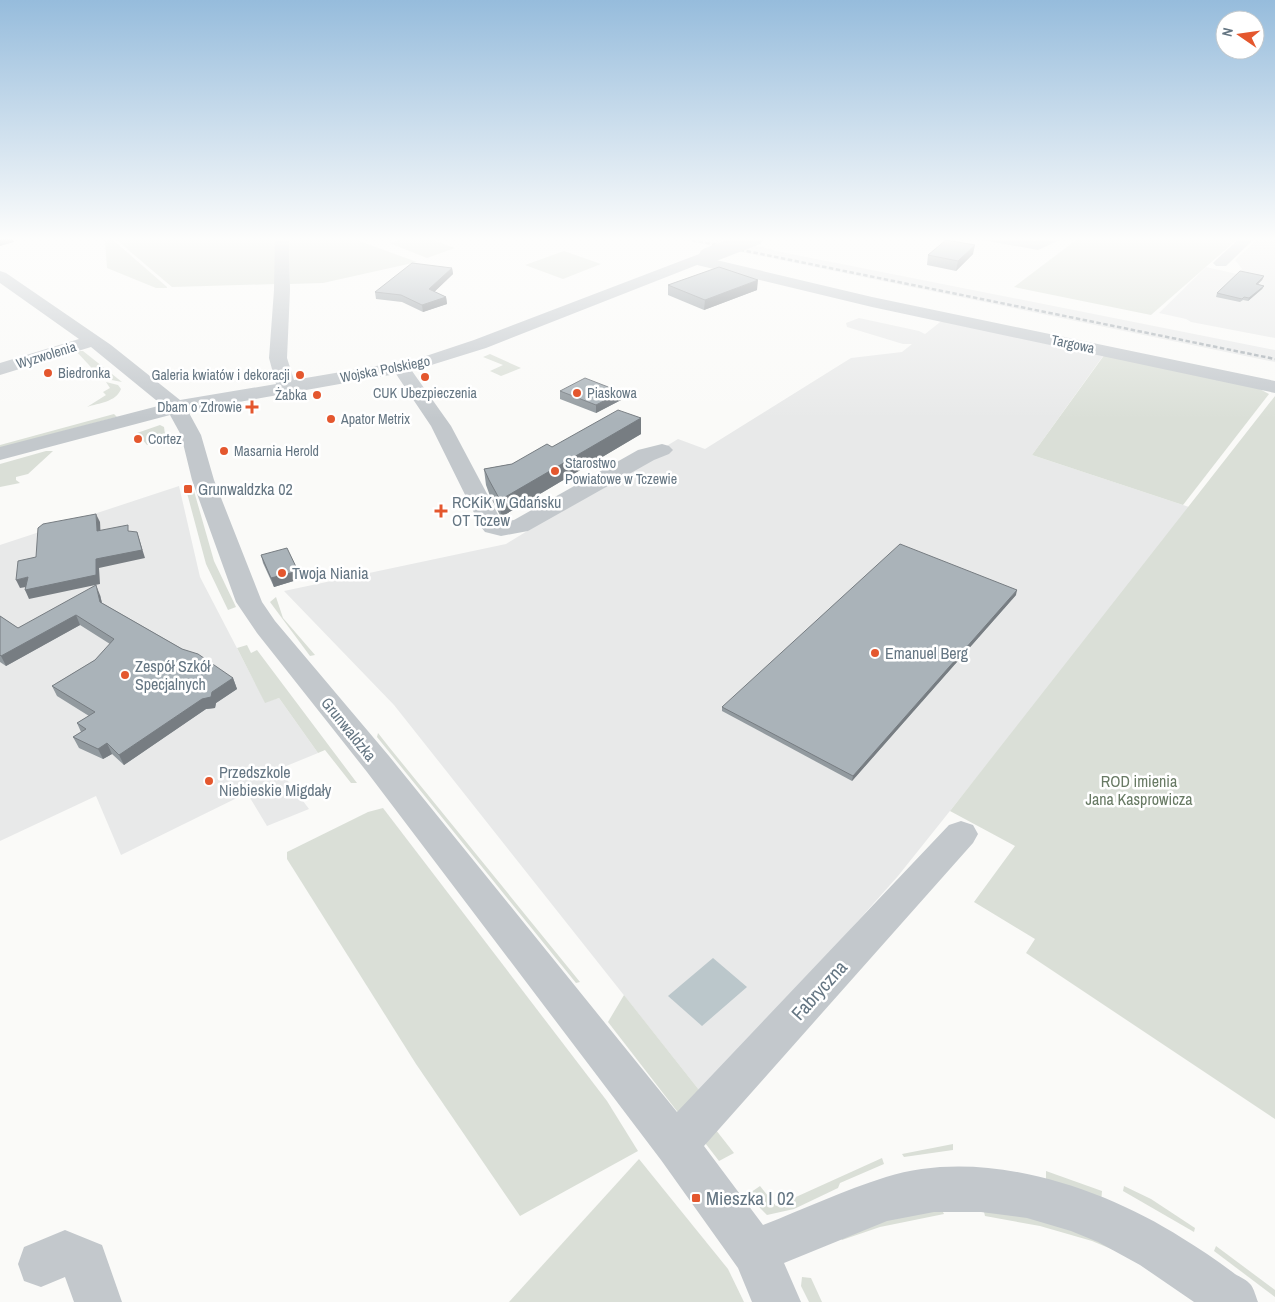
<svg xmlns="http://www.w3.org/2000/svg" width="1275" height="1302" viewBox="0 0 1275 1302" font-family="'Archivo Narrow',sans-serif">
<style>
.built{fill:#e8e9e9}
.green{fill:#dadfd7}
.water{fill:#bbc7cb}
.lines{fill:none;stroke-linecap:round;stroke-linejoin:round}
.minor{fill:#c3c8cc;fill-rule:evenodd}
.rail{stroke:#a2aab0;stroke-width:2.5;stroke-dasharray:4.5 2.5;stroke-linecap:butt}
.minor-bridge{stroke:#c3c8cc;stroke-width:16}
.wall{fill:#929a9f}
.shaded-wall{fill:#777d82}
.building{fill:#aab3b9;stroke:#777d82}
.poi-dot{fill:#e4572e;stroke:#fff;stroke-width:2}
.labels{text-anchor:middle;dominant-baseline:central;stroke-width:5;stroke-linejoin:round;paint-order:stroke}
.far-street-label{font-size:14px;fill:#657683;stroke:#fff}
.far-poi-label{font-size:14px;fill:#657683;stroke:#fff;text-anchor:start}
.poi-label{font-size:16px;fill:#657683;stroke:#fff;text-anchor:start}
.street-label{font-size:16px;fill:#657683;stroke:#fff}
.park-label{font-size:16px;fill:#687a64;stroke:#fff}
.near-street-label{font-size:19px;fill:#657683;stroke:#fff}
.near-poi-label{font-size:19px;fill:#657683;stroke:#fff;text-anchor:start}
</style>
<rect width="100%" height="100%" fill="#fafaf8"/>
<g class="built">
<path d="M668 237H736L749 244 781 252 1275 350V362Z"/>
<path d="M1260 237H1275V338L1191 322 1186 319 1159 313 1206 267 1237 274 1242 269 1235 260Z"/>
<path d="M859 318 919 331 925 334 944 319 1103 356 1032 455 1192 508 898 876 703 1095 394 705 284 591 506 544 678 439 705 449 851 358 902 352 912 344H903L847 327 846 323Z"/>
<path d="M179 486 200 577 265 702 279 698 318 753 279 769 309 809 267 826 247 793 121 855 96 796 0 841V545Z"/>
</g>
<g class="green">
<path d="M120 237H276V284L172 287 114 238Z"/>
<path d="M289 237H348L417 262 323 283 290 284Z"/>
<path d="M408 237H426L455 248 427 258 389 243Z"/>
<path d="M1080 237H1240L1151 315 1014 287Z"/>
<path d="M112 239 167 287V288H156L107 268 105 241Z"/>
<path d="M564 251 601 264 563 279 525 265Z"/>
<path d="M76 351H83L122 382 101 378Z"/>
<path d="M490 354 521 368 501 376 490 371 503 365 483 357Z"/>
<path d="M1105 354 1254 386 1269 394 1183 505 1032 455Z"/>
<path d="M106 382 118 385 121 389C116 402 99 403 87 407L106 395 103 392 110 388Z"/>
<path d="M1275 396V1119L1026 953 1035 939 974 902 1015 846 950 811Z"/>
<path d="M114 414 117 417 0 448V445Z"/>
<path d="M160 425 164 427 166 441 147 445 137 433Z"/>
<path d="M46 451H53L28 474 16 477V480L20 483 0 487V464Z"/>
<path d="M194 491 214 561 236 607 228 610 206 564 187 493Z"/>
<path d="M276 597 283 618 315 655 310 656 270 602Z"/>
<path d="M247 645 251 653 257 650 357 783H351L325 750 318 753 279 698 265 703 237 648Z"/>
<path d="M378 733 389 747 580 982 576 983 377 737Z"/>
<path d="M383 808 607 1101 638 1151 520 1216 416 1064 287 859V852L368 812Z"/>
<path d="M624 995 703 1095 680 1115 608 1022Z"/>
<path d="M712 1125 734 1153 719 1161 702 1139Z"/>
<path d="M953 1144V1150L904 1157 902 1154Z"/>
<path d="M882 1158 884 1164 840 1183 838 1188 794 1209 767 1215 747 1195 760 1186 776 1206Z"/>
<path d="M639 1159 728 1269 744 1302H509Z"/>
<path d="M1046 1171 1102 1191 1101 1203 1046 1184Z"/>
<path d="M1124 1186 1151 1199 1195 1228 1194 1232 1123 1191Z"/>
<path d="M939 1204 944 1214 880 1227 842 1240 839 1235Z"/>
<path d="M982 1204 1095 1229 1140 1261 1092 1241 1040 1226 985 1216Z"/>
<path d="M1216 1246 1275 1290V1297L1214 1251Z"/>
<path d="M802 1277 811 1278 822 1302H809L801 1286Z"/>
</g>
<path class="water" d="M713 958 747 987 702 1026 668 996Z"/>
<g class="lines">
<g class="minor">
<path d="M275 237H289L290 290 287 358 294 380 417 359 474 340 707 251 712 253 715 256 712 259 872 297 1275 381V393L872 307 697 265 486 348 412 371 451 426 502 522 514 520 638 450 662 444 669 446 673 450 669 454 654 460 528 531 501 536 485 532 481 527 431 426 396 374 188 411 201 435 214 480 262 602 275 621 389 756 677 1112 949 825 961 821 973 825 978 834 973 843 704 1146 763 1225C804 1209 844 1190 886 1177 982 1147 1100 1186 1182 1238 1200 1249 1218 1261 1235 1274 1240 1277 1247 1280 1251 1285 1254 1289 1256 1297 1258 1302H1194L1140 1265 1098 1242 1071 1231 1027 1218 981 1212H934L887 1221 784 1263 801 1302H752L738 1268 661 1160 367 772 257 633 236 602 192 480 181 435 170 415 0 460V447L162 405 91 347 0 375V363L79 339 0 283V271L6 273 111 345 180 400 276 384 269 358 274 290Z"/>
<path d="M980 237H1012L1036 241 1044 237H1062L1060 240 1038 250 987 241 982 240Z"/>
<path d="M1241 237H1256L1226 266H1216L1213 263 1216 260Z"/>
<path d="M65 1230 102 1245 122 1302H74L65 1277 41 1287 24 1281 18 1264 24 1247Z"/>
</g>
<g class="rail">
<path d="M678 237 1275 359"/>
<path d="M720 237 748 246"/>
</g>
<path class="minor-bridge" d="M707 256 756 237"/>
</g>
<g class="wall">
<path d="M973 254 956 271 927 265 928 255Z"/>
<path d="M452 268 453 274 434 292 446 297 447 304 423 312 402 302 376 299 375 292Z"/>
<path d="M1264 276 1262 280 1258 284 1264 286 1262 289 1248 301 1243 300 1240 302 1216 297 1217 293Z"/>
<path d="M668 285 757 290 704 310 668 295Z"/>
<path d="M560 391 621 392V400L596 413 560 399Z"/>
<path d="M641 418V434L501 517 490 496 486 485 484 469 512 464 552 447Z"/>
<path d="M261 555 300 579 274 587 263 563Z"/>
<path d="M100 595 102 603 233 678 237 689 216 703 215 708 206 709 124 765 112 754 103 759 79 748 73 737 81 732 77 723 89 716 57 696 52 686 95 660 110 644 80 625 6 666 0 662V616L18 628Z"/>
<path d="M1016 595 852 781 722 711V707Z"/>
</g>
<g class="shaded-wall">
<path d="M0 237H12L14 242 0 246Z"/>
<path d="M975 245 973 254 956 271 958 261Z"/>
<path d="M452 268 453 274 430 296 429 289Z"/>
<path d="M1264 276 1262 280 1255 287 1256 284Z"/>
<path d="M758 280 757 290 704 310 705 300Z"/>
<path d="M1264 286 1262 289 1248 301 1249 298Z"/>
<path d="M446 297 447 304 423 312 422 305Z"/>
<path d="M621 392V400L596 413V405Z"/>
<path d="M641 418V434L501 517 500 500Z"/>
<path d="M96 514 100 522 101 540 97 531Z"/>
<path d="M137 532 145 558 99 568 100 584 29 599 25 590 96 559Z"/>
<path d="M298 571 300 579 274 587 271 578Z"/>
<path d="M28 577 32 586 20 588 16 580Z"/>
<path d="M96 585 100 595 104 612 100 602Z"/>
<path d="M1017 590 1016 595 852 781 853 776Z"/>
<path d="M76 615 80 625 6 666 1 656Z"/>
<path d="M233 678 237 689 216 703 215 708 206 709 124 765 119 755Z"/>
<path d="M107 743 112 754 103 759 98 749Z"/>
</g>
<g class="building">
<path d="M946 240 975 245 958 261 928 255Z"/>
<path d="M412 263 452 268 429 289 446 297 422 305 401 295 375 292Z"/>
<path d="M719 267 758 280 705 300 668 285Z"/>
<path d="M1240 271 1264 276 1256 284 1264 286 1249 298 1244 297 1242 299 1217 293Z"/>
<path d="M585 378 621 392 596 405 560 391Z"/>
<path d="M618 410 641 418 500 500 489 480 484 469 512 464 547 444 552 447Z"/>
<path d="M96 514 97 531 128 525V531L137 532 142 550 96 559V575L25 590 28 577 16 580 18 561 36 557 38 528 43 524Z"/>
<path d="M900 544 1017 590 853 776 722 707Z"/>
<path d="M287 548 298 571 271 578 261 555Z"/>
<path d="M96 585 100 602 182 649 198 654 233 678 212 692 211 697 202 699 119 755 107 743 98 749 73 737 86 729 77 723 95 712 52 686 95 660 114 639 76 615 1 656 0 655V616L18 628Z"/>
</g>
<linearGradient id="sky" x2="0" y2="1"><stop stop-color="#96bcdc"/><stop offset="0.57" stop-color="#fdfdfc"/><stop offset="1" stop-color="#fdfdfc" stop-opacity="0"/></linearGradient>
<rect width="1275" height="419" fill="url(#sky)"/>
<g class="poi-dot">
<circle cx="48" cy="373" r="5"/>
<circle cx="300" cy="375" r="5"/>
<circle cx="425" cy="377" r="5"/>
<circle cx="577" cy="393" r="5"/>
<circle cx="317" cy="395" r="5"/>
<path d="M249.5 399.5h5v5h5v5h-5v5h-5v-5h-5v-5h5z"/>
<circle cx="331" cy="419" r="5"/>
<circle cx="138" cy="439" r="5"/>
<circle cx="224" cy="451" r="5"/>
<circle cx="555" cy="471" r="5"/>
<rect x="183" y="484" width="10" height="10" rx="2.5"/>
<path d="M438.5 503.5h5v5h5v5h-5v5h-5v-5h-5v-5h5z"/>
<circle cx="282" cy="573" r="5"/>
<circle cx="875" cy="653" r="5"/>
<circle cx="125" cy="675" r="5"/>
<circle cx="209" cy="781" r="5"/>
<rect x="691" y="1193" width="10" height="10" rx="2.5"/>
</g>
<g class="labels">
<g class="far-street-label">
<text transform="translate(1073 344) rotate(12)">Targowa</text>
<text transform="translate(46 355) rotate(-17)">Wyzwolenia</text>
<text transform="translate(385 369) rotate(-11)">Wojska Polskiego</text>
</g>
<g class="far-poi-label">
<text x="58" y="373">Biedronka</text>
<text x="290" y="375" text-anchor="end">Galeria kwiatów i dekoracji</text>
<text x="425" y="393" text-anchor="middle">CUK Ubezpieczenia</text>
<text x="587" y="393">Piaskowa</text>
<text x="307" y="395" text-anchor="end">Żabka</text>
<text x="242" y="407" text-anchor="end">Dbam o Zdrowie</text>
<text x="341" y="419">Apator Metrix</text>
<text x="148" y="439">Cortez</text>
<text x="234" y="451">Masarnia Herold</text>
<text x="565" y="463">Starostwo<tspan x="565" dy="16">Powiatowe w Tczewie</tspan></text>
</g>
<g class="poi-label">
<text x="198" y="489">Grunwaldzka 02</text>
<text x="452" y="502">RCKiK w Gdańsku<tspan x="452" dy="18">OT Tczew</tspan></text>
<text x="292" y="573">Twoja Niania</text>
<text x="885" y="653">Emanuel Berg</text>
<text x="135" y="666">Zespół Szkół<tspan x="135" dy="18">Specjalnych</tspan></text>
<text x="219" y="772">Przedszkole<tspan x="219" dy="18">Niebieskie Migdały</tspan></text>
</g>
<g class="street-label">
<text transform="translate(349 729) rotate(51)">Grunwaldzka</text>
</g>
<g class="park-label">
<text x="1139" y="781">ROD imienia<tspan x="1139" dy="18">Jana Kasprowicza</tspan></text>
</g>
<g class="near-street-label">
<text transform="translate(819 990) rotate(-48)">Fabryczna</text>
</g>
<g class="near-poi-label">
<text x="706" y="1198">Mieszka I 02</text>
</g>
</g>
<g transform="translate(1240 35) rotate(283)"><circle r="24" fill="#ffffff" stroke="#c1c8cd"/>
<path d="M0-4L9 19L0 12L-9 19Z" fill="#e4572e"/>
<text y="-8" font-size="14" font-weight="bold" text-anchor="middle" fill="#657683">N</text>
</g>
</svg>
